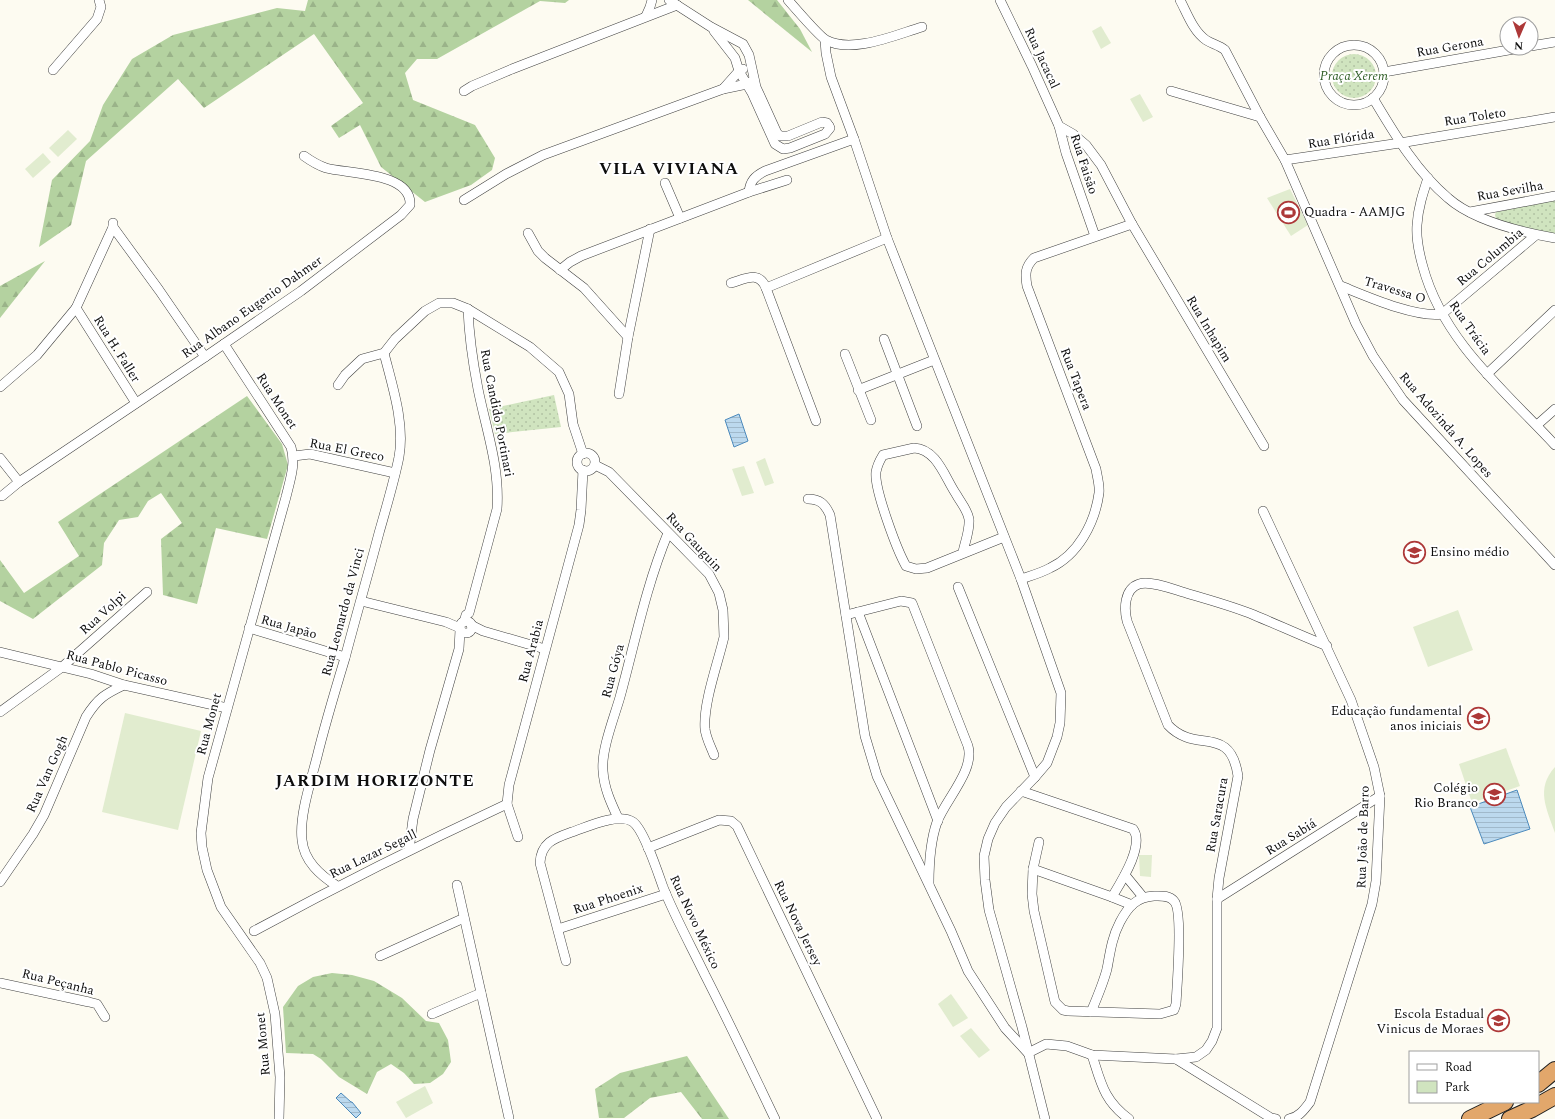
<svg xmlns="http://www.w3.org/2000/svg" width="1555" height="1119" viewBox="0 0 1555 1119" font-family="Spectral,serif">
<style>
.green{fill:url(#green-dots)}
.forest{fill:url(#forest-firs)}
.pitch{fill:#e1eccf}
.water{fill:url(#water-rules);stroke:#4c8abc}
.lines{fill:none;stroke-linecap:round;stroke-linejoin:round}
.minor-casing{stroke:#414141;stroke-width:10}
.motorway-casing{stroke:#1f1f1f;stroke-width:18}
.minor{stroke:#fff;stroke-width:9}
.motorway{stroke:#e2a76b;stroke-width:16}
.labels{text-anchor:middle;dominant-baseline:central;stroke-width:4;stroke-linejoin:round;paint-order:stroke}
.street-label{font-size:13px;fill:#0e0e0e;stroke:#fff}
.park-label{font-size:13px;font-style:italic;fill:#2f5e26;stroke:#fff}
.poi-label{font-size:13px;fill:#0e0e0e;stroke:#fff;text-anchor:end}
.district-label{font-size:17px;font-weight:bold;letter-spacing:1px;fill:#0e0e0e;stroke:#fff}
</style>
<defs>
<pattern id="green-dots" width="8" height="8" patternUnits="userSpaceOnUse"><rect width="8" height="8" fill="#d0e4bf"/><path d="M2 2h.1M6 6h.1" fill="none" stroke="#b1c2a3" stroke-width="1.8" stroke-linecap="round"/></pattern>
<pattern id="forest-firs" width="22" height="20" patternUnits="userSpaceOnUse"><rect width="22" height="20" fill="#b4d2a0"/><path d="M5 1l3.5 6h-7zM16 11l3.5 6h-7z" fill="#9ab389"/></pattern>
<pattern id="water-rules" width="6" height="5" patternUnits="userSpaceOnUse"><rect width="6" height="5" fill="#bcd9ee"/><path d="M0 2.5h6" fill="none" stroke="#a0b9cb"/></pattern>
</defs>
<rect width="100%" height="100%" fill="#fdfbf1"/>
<g class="green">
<circle cx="1354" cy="76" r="22"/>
<path d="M1555 199V234L1534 231 1496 219 1495 215 1496 212Z"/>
<path d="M554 395 561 427 495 434 489 409Z"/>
</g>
<g class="forest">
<path d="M308 0H569L565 3 540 1 437 59H417L405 73 413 100 475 125 495 158 492 170 471 185 425 202 381 167 360 125 339 138 331 126 363 103 314 34 204 108 178 79 86 161 71 225 39 247 52 180 90 141 103 105 132 59 173 35 277 8 305 11Z"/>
<path d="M748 0H777L800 29 812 52Z"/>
<path d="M45 261 0 318V286Z"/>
<path d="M247 396 282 444 288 465 267 539 216 528 197 604 163 595 161 539 182 523 161 493 148 501 138 517 119 520 104 543 102 565 33 619 0 601V560L24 593 79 556 58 522Z"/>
<path d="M332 973 352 975 374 981 402 998 426 1021 439 1023 448 1040 451 1062 443 1074 430 1083 414 1084 404 1073 391 1064 377 1072 367 1094 339 1077 321 1059 313 1054 286 1053 283 1007 298 986 313 977Z"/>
<path d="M687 1056 729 1119H702L681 1092 650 1098 624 1118H599L595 1089 620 1073Z"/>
</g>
<g class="pitch">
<path d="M1101 26 1111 43 1101 49 1092 31Z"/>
<path d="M1140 94 1153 117 1143 122 1130 99Z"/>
<path d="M68 130 77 139 58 157 49 148Z"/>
<path d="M43 153 51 162 33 178 25 169Z"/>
<path d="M1290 189 1308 225 1291 236 1267 198Z"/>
<path d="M765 458 774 483 765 486 756 462Z"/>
<path d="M744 466 754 493 742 496 732 469Z"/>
<path d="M1458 610 1473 650 1428 667 1413 627Z"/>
<path d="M125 713 201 731 178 830 102 812Z"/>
<path d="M1506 748 1520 786 1472 803 1459 764Z"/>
<path d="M1555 767V833C1547 809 1535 789 1555 767Z"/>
<path d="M1139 855H1152L1151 877 1140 876Z"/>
<path d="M951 994 968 1018 953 1027 938 1004Z"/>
<path d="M971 1028 990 1050 979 1058 960 1036Z"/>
<path d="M425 1086 433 1103 406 1118 396 1102Z"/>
</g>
<g class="water">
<path d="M739 414 748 441 734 447 725 420Z"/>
<path d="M1517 790 1530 829 1484 844 1470 807Z"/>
<path d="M341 1093 351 1102H352L361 1113 356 1118 336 1098Z"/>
</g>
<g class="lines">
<defs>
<g id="minor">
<path d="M669 0 711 27 743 44 749 55 756 87 777 133 780 136H788L822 122 827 123 829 126"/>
<path d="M788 0C795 8 819 36 826 40 852 54 895 35 922 27"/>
<path d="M1000 0 1032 66 1059 126 1066 153 1095 236"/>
<path d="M1180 0C1187 13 1193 31 1206 40 1212 44 1219 45 1225 50L1260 117 1285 160 1356 324 1373 356 1403 400 1555 565"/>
<path d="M646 16 650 7 652 0"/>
<path d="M714 31 735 58 739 71 752 93 775 144 783 149 790 148 825 134 830 128 829 126"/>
<path d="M825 40 826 53 831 77 854 139 887 238 1021 579 1061 693 1060 723 1057 737 1047 763 1035 777 1006 807 995 823 988 839 984 856 985 880 989 910 1022 1027 1045 1119"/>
<circle cx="1354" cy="75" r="30"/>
<path d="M1531 46 1555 42"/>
<path d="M53 70 97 19 101 7 99 0"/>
<path d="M1384 72 1520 48"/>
<path d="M723 89 739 71 743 69"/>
<path d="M464 91 472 86 512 69 677 5"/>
<path d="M1171 91 1260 117"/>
<path d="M1373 98C1394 133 1416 171 1448 198 1474 221 1521 232 1555 238"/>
<path d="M1059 126 1073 134 1086 145 1101 165 1132 224 1264 446"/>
<path d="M1285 160 1400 143 1555 117"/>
<path d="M1428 178C1423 193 1418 208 1417 225 1416 239 1419 253 1423 267 1443 341 1505 391 1555 445"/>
<path d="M665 183 680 218"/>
<path d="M749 192C750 181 755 176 765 171L854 139"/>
<path d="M464 200 506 174 543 155 723 89 747 84 754 80"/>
<path d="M1470 212 1555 196"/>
<path d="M113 223V227L159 290 205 357"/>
<path d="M528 233 538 251 545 258 584 288 628 337"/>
<path d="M560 270 570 262 581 256 749 192 787 180"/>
<path d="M731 283C745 279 759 270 766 288"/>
<path d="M1341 286C1366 296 1415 318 1442 314L1536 235"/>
<path d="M76 308 136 403"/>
<path d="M884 339 917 426"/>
<path d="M224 344 291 447C296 464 290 480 286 497L208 778 201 833 202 847 207 870 221 907 260 963 267 978 275 1014 277 1039 280 1077 279 1119"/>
<path d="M845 354 871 420"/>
<path d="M1487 374 1555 310"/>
<path d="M338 385 345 375 362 359 384 353 395 339 425 311 439 303H453L468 309 530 347 559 372 569 394 573 424 583 454"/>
<path d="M0 387 37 355 76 308 113 227"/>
<path d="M858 390 934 360"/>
<path d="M619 394 628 337 650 229"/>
<path d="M816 421 766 288 887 238"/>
<path d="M1537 425 1555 409"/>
<circle cx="586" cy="462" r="9"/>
<path d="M294 456 310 454 395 473"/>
<path d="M0 458 19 482"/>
<path d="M595 465 609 472 709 574 719 593 723 610 724 637C718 663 703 703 705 729 706 738 711 747 714 755"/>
<path d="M2 496 19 482 205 357 301 291 401 215 410 205C412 172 348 174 326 168 317 165 311 161 304 156"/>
<path d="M808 499C820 499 825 504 830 515L865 736 877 776 951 931 968 971 1005 1028 1028 1053 1046 1044 1067 1046 1092 1055 1176 1059 1196 1057 1206 1050 1212 1041 1217 1028V899L1219 878 1238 776C1230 723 1196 755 1168 725L1127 621C1124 609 1124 589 1139 584 1151 580 1175 590 1186 593 1209 600 1232 606 1254 615 1278 625 1302 636 1327 646"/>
<path d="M1263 511 1351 700 1374 767 1380 796 1376 881 1372 904 1310 1102C1304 1110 1299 1117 1289 1119"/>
<path d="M963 552C965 542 970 530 969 519 967 509 961 503 956 494 945 478 937 449 914 448L883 455C880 460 877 466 876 472 874 489 897 550 906 566L916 569 927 568 1004 537"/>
<path d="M1021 579C1030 576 1041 573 1050 568 1078 555 1095 523 1099 493 1100 486 1097 476 1096 469L1027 286C1025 274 1025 267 1034 258L1132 224"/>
<path d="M958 587 1035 777"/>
<path d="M361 601 446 622 460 628"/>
<path d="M858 612 938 821"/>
<path d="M846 615 901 601 912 603 968 746C975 770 946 799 937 822 930 842 929 862 929 883"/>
<circle cx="466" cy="627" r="6"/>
<path d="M464 622 466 615 469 613 497 509C500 467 486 429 478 389 473 363 469 336 468 309"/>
<path d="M471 625 483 631 545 649"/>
<path d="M249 628 345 657"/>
<path d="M0 652 91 674 124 685 227 708"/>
<path d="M0 712 62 667 147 592"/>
<path d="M1021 791 1133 829C1145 845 1121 882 1112 897"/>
<path d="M618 818C611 803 604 788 603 771 601 750 614 718 620 697 635 642 646 586 668 533"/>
<path d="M518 837 507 804 509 785 579 525 581 510 583 470"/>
<path d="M1039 842 1033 869 1032 894 1034 911 1055 1002 1063 1010 1068 1011 1160 1014 1174 1010 1176 1004C1177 987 1183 910 1174 901 1169 895 1161 896 1154 896 1136 897 1128 907 1120 922 1112 937 1110 953 1107 969 1103 984 1097 998 1091 1012"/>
<path d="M648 848 719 820 731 821 737 826 877 1119"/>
<path d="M409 850 413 819 430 750 459 649 460 630"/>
<path d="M1033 869 1112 897 1132 905"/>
<path d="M1125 875 1143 897"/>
<path d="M0 882 33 834 44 815 86 717C98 698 105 694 124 685"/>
<path d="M457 885 509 1118"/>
<path d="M337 886C320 875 304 861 302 840 299 816 311 781 317 757 325 724 335 691 345 658 356 616 368 575 379 533 386 508 394 482 399 457 405 423 392 385 384 353"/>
<path d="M1217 899 1380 796"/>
<path d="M558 929 666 894"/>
<path d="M254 931C337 886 421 844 507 804"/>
<path d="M380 956 464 918"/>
<path d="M566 961 540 863C541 842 555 838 572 832 587 827 619 812 633 822 644 830 658 873 663 887 675 917 691 946 705 975 729 1022 752 1071 775 1119"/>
<path d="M0 983 89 1002 97 1004 105 1017"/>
<path d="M432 1014 481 993"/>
<path d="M1092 1055C1101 1083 1104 1101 1129 1119"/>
<path d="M1176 1059 1271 1118 1276 1119"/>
</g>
<g id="motorway">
<path d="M1538 1084 1555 1070"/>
<path d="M1470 1119 1505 1102"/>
<path d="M1510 1119 1532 1109 1555 1096"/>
</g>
</defs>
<use href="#minor" class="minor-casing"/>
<use href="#motorway" class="motorway-casing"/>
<use href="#minor" class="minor"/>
<use href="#motorway" class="motorway"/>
</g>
<defs>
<symbol id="stadium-ring" viewBox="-11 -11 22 22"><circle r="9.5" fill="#fff" stroke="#ad3838" stroke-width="1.5"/><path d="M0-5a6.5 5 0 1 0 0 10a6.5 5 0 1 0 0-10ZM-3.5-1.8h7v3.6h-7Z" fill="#ad3838"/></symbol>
<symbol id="school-ring" viewBox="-11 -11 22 22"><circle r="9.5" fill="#fff" stroke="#ad3838" stroke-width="1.5"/><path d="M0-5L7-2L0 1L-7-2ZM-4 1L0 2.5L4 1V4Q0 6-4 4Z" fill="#ad3838"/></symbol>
</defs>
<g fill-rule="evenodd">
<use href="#stadium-ring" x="1276" y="200" width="25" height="25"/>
<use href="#school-ring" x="1402" y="540" width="25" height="25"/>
<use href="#school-ring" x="1466" y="706" width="25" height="25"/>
<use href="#school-ring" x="1482" y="782" width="25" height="25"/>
<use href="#school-ring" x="1486" y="1008" width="25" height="25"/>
</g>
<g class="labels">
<g class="street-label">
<text transform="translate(1450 47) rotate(-10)">Rua Gerona</text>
<text transform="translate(1042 58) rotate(65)">Rua Jacacal</text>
<text transform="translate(1475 117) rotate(-9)">Rua Toleto</text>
<text transform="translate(1341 139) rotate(-9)">Rua Flórida</text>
<text transform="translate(1084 164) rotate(72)">Rua Faisão</text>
<text transform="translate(1510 191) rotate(-10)">Rua Sevilha</text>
<text transform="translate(1490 257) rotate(-40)">Rua Columbia</text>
<text transform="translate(1395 290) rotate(17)">Travessa O</text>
<text transform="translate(252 307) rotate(-35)">Rua Albano Eugenio Dahmer</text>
<text transform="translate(1470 328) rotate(55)">Rua Trácia</text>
<text transform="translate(1209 329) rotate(59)">Rua Inhapim</text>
<text transform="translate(117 349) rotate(58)">Rua H. Faller</text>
<text transform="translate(1076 379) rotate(69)">Rua Tapera</text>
<text transform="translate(277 401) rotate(57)">Rua Monet</text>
<text transform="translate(497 413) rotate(79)">Rua Candido Portinari</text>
<text transform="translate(1446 425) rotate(49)">Rua Adozinda A. Lopes</text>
<text transform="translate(347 450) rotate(11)">Rua El Greco</text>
<text transform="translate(694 542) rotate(47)">Rua Gauguin</text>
<text transform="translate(343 612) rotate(-75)">Rua Leonardo da Vinci</text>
<text transform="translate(103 613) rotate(-42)">Rua Volpi</text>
<text transform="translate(289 627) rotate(16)">Rua Japão</text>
<text transform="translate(531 651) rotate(-75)">Rua Arabia</text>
<text transform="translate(117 668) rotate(15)">Rua Pablo Picasso</text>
<text transform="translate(613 671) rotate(-75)">Rua Góya</text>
<text transform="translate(209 724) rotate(-75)">Rua Monet</text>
<text transform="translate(47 774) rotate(-66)">Rua Van Gogh</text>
<text transform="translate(1217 815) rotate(-80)">Rua Saracura</text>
<text transform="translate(1291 837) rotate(-32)">Rua Sabiá</text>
<text transform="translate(1363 837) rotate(-88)">Rua João de Barro</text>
<text transform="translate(373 854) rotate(-26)">Rua Lazar Segall</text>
<text transform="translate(608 899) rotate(-18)">Rua Phoenix</text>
<text transform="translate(695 922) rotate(65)">Rua Novo México</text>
<text transform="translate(798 923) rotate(64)">Rua Nova Jersey</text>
<text transform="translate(58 982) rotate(14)">Rua Peçanha</text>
<text transform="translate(263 1044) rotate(-95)">Rua Monet</text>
</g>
<g class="park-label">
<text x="1354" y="76">Praça Xerem</text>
</g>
<g class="poi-label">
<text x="1304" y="212" text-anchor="start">Quadra - AAMJG</text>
<text x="1430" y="552" text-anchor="start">Ensino médio</text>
<text x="1462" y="711">Educação fundamental<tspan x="1462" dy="15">anos iniciais</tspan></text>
<text x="1478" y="788">Colégio<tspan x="1478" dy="15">Rio Branco</tspan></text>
<text x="1484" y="1014">Escola Estadual<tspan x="1484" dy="15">Vinicus de Moraes</tspan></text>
</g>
<g class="district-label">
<text x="669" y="169">VILA VIVIANA</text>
<text x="375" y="781">JARDIM HORIZONTE</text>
</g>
</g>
<rect x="1409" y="1051" width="130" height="52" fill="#ffffff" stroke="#9f9f9f"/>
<rect x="1417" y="1064" width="20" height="6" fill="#ffffff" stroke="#9f9f9f"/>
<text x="1445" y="1071" font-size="12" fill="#0e0e0e">Road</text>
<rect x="1417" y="1081" width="20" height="12" fill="#d0e4bf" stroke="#9f9f9f"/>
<text x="1445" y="1091" font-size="12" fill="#0e0e0e">Park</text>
<g transform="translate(1519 36) rotate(182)"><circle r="19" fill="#ffffff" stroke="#9f9f9f"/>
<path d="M0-3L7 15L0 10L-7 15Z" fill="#ad3838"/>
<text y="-6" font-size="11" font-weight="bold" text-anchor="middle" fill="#0e0e0e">N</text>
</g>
</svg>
